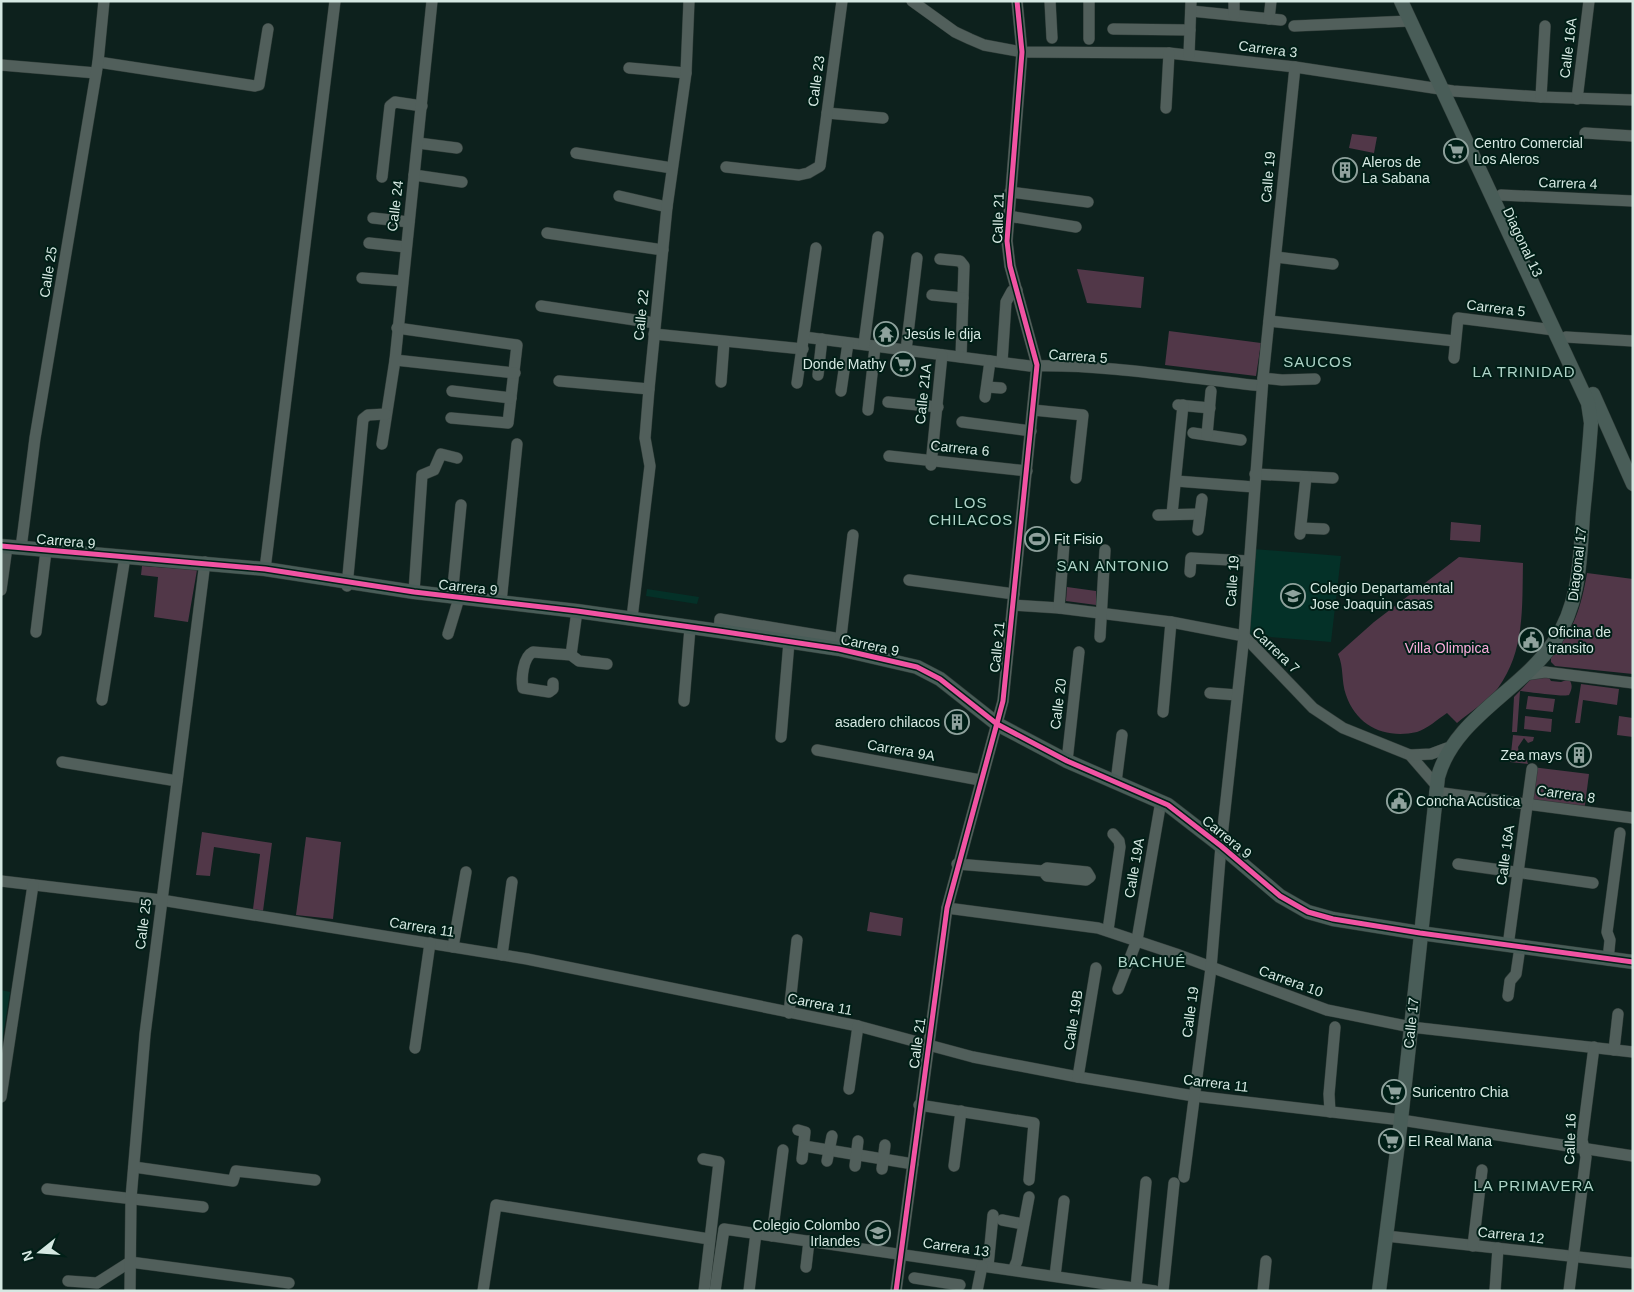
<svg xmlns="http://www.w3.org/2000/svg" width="1634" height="1292" viewBox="0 0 1634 1292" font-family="Arial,sans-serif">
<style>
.built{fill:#043128}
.green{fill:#513748}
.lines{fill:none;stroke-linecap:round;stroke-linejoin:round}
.minor-casing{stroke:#2e3b37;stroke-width:12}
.major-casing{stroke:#2e3b37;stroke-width:15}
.minor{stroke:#515f5b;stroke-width:11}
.major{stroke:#495d58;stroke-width:14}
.cycleway-casing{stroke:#001f17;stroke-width:8}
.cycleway{stroke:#f153a3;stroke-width:5}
.labels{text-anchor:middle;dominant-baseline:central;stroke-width:4;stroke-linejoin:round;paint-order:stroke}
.street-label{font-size:14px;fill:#d5e8e2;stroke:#001f17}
.poi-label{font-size:14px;fill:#d5e8e2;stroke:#001f17;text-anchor:start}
.park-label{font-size:14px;fill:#faacdb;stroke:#001f17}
.neighbourhood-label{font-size:15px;letter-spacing:1px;fill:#aed4c8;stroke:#001f17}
</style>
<rect width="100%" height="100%" fill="#0d211d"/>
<g class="built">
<path d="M1253 549 1341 556 1331 642 1247 635Z"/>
<path d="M647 589 699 597 697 604 646 596Z"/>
<path d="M1 990 10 992 1 1048Z"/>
</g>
<g class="green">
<path d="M1352 134 1377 137 1374 153 1349 148Z"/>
<path d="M1077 269 1144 277 1141 308 1087 303Z"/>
<path d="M1169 331 1261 343 1256 376 1165 365Z"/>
<path d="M1451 522 1481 525 1480 542 1450 540Z"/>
<path d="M1459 557 1523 563C1522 608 1525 651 1498 688 1488 701 1470 712 1457 723L1447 713C1438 719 1427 729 1417 732 1386 739 1357 727 1346 695 1341 681 1344 667 1338 654L1374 622Z"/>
<path d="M142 566 197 570 188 622 154 617 158 577 141 575Z"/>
<path d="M1587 573 1633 579V674L1555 666 1551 662V657C1574 630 1581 608 1587 573Z"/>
<path d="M1067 587 1096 591V605L1066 601Z"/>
<path d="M1534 676H1548L1551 681 1561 682 1569 679C1573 685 1572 689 1569 695 1564 697 1530 692 1520 691L1517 732H1512L1514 697Z"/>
<path d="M1581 684 1619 689 1617 705 1583 700 1580 723H1575Z"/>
<path d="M1528 696 1555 699 1553 712 1526 709Z"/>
<path d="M1525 716 1552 719 1551 732 1524 729Z"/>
<path d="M1619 716 1633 718V737L1617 735Z"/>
<path d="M1513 735 1534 737 1533 741 1528 743 1524 738 1518 747 1520 761 1526 758 1528 764 1510 762Z"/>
<path d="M1532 767 1589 774 1584 812 1527 804Z"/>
<path d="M202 832 272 843 263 911 253 909 260 854 214 847 210 876 196 875Z"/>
<path d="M306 837 341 842 333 919 296 915Z"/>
<path d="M870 912 903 918 901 936 867 931Z"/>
</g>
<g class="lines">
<defs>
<g id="minor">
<path d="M912 1 955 32 970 39 984 45 1022 52 1169 53 1295 67 1453 91 1541 97 1633 100"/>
<path d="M1050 1 1052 38"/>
<path d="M1191 11 1281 20"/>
<path d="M1234 15V1"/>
<path d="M1269 19 1271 1"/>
<path d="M1294 26 1410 21"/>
<path d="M1113 29 1190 30"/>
<path d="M1089 39V1"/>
<path d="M1189 55 1191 1"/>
<path d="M98 62 255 86 259 85 268 29"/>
<path d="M1 65 96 73"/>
<path d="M629 68 686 73"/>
<path d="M1541 97 1545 26"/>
<path d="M1577 99 1589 1"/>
<path d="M1166 108 1169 53"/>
<path d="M827 113 883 118"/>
<path d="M1585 133 1633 136"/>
<path d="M418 143 457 148"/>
<path d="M576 153 672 168"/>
<path d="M726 167 799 175 808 173 820 166 842 1"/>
<path d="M414 175 462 182"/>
<path d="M382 177 390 106 395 102 422 106"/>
<path d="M1010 192 1088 202"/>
<path d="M1501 195 1633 201"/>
<path d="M619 196 667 207"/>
<path d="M1008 216 1076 227"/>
<path d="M373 218 409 222"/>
<path d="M547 233 663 250"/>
<path d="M369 243 406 247"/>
<path d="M1276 257 1333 264"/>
<path d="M940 259 960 261 964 266 961 357"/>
<path d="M362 278 402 281"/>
<path d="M932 295 963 298"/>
<path d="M541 306 655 323"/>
<path d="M1269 321 1455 341"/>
<path d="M397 328 517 345 508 423 451 418"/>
<path d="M654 334 803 349"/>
<path d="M804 337 1030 366C1107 364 1186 378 1262 386"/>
<path d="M1566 337 1633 341"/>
<path d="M864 344 878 237"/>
<path d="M906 350 917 258"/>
<path d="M1454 358 1458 318 1554 330"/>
<path d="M395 360 515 373"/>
<path d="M1002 362 1006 302 1012 291 1017 290"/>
<path d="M818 375 822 339"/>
<path d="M1263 378 1282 380 1315 379"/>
<path d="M559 381 649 389"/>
<path d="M721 382 724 342"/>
<path d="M797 383 816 248"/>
<path d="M987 387 1001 388"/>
<path d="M452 391 511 398"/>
<path d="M841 391 848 343"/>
<path d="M985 397 990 361"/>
<path d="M888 402 938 407"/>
<path d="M1178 405 1210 408"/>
<path d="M868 410 875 347"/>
<path d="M1033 410 1083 415 1076 478"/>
<path d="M962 422 1031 431"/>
<path d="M1193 433 1241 440"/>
<path d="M1207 435 1211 391"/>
<path d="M382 444 395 360 432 1"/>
<path d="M889 456 1027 471"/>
<path d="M931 465 942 355"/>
<path d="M1255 474 1333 478"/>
<path d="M1176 481 1254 487"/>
<path d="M1172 514 1183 405"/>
<path d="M1158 515 1200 514"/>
<path d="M1301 528 1324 529"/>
<path d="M1198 530 1202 499"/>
<path d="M1300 534 1306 477"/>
<path d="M21 548 35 438 98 62 104 1"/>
<path d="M265 569 335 1"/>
<path d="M1190 572 1191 558 1249 561"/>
<path d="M909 580 1014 594"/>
<path d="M347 586 363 419 368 415 386 414"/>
<path d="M1 590 7 547"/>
<path d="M414 592 422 475 434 470 441 454 457 458"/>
<path d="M452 597 461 505"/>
<path d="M501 602 517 444"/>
<path d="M1013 605 1059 608 1171 622 1244 636 1313 708 1343 728 1410 755 1436 785"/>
<path d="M1059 608 1064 544"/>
<path d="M632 618 650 466 645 438 649 389 667 207 686 73 689 1"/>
<path d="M719 631 720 619 841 639"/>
<path d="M36 632 46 551"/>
<path d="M448 634 459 598"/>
<path d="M1100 637 1105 550"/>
<path d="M840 645 853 535"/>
<path d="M571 655 577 611"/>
<path d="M1524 675 1545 672 1633 683"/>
<path d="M553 683V689L549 692 523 688C521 678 523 657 533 652L571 655 579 661 607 664"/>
<path d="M1210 693 1237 695"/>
<path d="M102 700 125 557"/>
<path d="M684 701 690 628"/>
<path d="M1163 712 1171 622"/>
<path d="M781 737 789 642"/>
<path d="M817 750 980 780"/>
<path d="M1410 755 1431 754 1447 748"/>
<path d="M1067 761 1079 652"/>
<path d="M62 762 177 781"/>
<path d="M1116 782 1122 735"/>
<path d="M1435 792 1633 818"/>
<path d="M957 864 1043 871 1047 868 1087 872 1090 877 1086 880 1047 876 1043 871"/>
<path d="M1458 864 1593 883"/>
<path d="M1 881 161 900 527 959 858 1026 973 1057 1078 1077 1194 1096 1401 1120 1633 1156"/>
<path d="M947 908 1098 928 1176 954 1327 1010 1411 1027 1633 1052"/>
<path d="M1108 930 1120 847 1119 841 1113 834"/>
<path d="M1508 946 1532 769"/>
<path d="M453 947 466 872"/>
<path d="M502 955 512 882"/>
<path d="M1608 960 1610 940 1607 932 1620 833"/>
<path d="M1118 989 1137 940 1161 801"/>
<path d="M1508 996 1510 981 1516 974 1520 947"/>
<path d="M789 1013 797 940"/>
<path d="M415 1048 430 943"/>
<path d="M1614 1050 1618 1014"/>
<path d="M1078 1077 1096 968"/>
<path d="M849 1089 858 1026"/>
<path d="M1 1097 33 885"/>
<path d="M919 1105 1034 1123 1029 1180"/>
<path d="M1330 1112 1329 1094 1335 1027"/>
<path d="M798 1130 805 1132 802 1159"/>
<path d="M804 1146 913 1164"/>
<path d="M703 1159 719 1162 704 1291"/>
<path d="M827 1161 832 1136"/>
<path d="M855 1166 858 1141"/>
<path d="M954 1166 961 1111"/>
<path d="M134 1167 233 1181 236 1171 315 1180"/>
<path d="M882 1169 885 1145"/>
<path d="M1184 1177 1211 968 1221 846 1244 636 1263 378 1295 67"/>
<path d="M47 1189 203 1207"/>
<path d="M1002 1220 1023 1224"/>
<path d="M772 1236 783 1150"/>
<path d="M1386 1236 1633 1263"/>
<path d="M1473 1246 1482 1170"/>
<path d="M988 1266 993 1215"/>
<path d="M806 1267 809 1241"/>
<path d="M1013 1270 1017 1261 1029 1197"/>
<path d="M1055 1276 1064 1201"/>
<path d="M914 1278 960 1285"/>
<path d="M68 1281 97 1283 130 1262 289 1283"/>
<path d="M1136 1288 1146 1182"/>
<path d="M130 1291 131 1198 145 1034 205 562"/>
<path d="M483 1291 496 1205 709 1239"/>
<path d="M715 1291 724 1229 1155 1291"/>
<path d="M749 1291 756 1233"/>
<path d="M896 1291 947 908 1003 701 1037 365 1010 266 1007 241 1022 52 1017 1"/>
<path d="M977 1291 982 1266"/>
<path d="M1163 1291 1174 1183"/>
<path d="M1263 1291 1266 1261"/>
<path d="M1495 1291 1498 1248"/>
<path d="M1569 1291 1586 1157 1582 1140 1594 1047"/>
</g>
<g id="major">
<path d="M1593 394 1633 484"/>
<path d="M1 546 265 569 414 592 577 611 719 631 839 649 917 667 940 679 997 724 1067 761 1168 805 1221 846 1280 896 1308 912 1333 919 1420 933 1633 962"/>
<path d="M1379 1291 1401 1120 1438 777C1454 718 1521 691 1554 642 1580 604 1580 559 1583 514 1586 484 1589 453 1591 423L1588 403 1401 1"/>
</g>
</defs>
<use href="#minor" class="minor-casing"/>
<use href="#major" class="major-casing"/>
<use href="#minor" class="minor"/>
<use href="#major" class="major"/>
<defs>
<g id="cycleway">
<path d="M1 546 265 569 414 592 577 611 719 631 839 649 917 667 940 679 997 724 1067 761 1168 805 1221 846 1280 896 1308 912 1333 919 1420 933 1633 962"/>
<path d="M896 1291 947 908 1003 701 1037 365 1010 266 1007 241 1022 52 1017 1"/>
</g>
</defs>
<use href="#cycleway" class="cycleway-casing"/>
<use href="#cycleway" class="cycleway"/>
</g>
<defs>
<symbol id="supermarket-ring" viewBox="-11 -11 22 22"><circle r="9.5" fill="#001f17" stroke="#8fa29d" stroke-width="1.5"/><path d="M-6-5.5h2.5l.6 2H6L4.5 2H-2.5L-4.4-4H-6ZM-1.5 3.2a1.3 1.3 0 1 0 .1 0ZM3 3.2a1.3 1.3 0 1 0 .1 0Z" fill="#8fa29d"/></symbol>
<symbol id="building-ring" viewBox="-11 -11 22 22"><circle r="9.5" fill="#001f17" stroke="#8fa29d" stroke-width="1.5"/><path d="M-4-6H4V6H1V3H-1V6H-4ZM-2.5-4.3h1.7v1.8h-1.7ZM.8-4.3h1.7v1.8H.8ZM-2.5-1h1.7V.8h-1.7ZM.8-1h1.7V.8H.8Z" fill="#8fa29d"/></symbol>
<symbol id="temple-ring" viewBox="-11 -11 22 22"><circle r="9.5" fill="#001f17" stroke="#8fa29d" stroke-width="1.5"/><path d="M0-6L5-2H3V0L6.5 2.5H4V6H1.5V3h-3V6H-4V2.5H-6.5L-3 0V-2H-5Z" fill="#8fa29d"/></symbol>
<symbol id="stadium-ring" viewBox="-11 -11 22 22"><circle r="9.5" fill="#001f17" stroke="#8fa29d" stroke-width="1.5"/><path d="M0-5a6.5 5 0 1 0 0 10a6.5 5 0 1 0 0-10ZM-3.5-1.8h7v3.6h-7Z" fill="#8fa29d"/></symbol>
<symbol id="school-ring" viewBox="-11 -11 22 22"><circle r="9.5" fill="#001f17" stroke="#8fa29d" stroke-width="1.5"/><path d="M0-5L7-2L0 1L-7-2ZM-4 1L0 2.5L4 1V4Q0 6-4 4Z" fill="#8fa29d"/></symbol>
<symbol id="civic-ring" viewBox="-11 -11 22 22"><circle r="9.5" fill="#001f17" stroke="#8fa29d" stroke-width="1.5"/><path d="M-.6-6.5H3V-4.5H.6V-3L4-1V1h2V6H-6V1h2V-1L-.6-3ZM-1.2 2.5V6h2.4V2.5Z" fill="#8fa29d"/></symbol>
</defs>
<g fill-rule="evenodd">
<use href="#supermarket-ring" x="1442" y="137" width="28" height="28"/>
<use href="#building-ring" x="1331" y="156" width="28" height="28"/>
<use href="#temple-ring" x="872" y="320" width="28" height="28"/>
<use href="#supermarket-ring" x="889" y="350" width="28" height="28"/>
<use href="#stadium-ring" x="1023" y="525" width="28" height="28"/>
<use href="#school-ring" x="1279" y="582" width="28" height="28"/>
<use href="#civic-ring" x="1517" y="626" width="28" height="28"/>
<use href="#building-ring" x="943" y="708" width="28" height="28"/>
<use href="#building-ring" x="1565" y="741" width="28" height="28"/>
<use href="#civic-ring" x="1385" y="787" width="28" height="28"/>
<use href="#supermarket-ring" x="1380" y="1078" width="28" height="28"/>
<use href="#supermarket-ring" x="1377" y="1127" width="28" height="28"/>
<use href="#school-ring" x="864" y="1219" width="28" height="28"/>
</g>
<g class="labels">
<g class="street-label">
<text transform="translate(1568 48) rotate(-83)">Calle 16A</text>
<text transform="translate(1268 49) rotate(7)">Carrera 3</text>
<text transform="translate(816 81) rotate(-82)">Calle 23</text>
<text transform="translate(1268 177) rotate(-85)">Calle 19</text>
<text transform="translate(1568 183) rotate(2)">Carrera 4</text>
<text transform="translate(395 206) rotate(-83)">Calle 24</text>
<text transform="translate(998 218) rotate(-88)">Calle 21</text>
<text transform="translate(1523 242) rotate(65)">Diagonal 13</text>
<text transform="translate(48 272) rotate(-81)">Calle 25</text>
<text transform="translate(1496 308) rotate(7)">Carrera 5</text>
<text transform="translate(641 315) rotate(-84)">Calle 22</text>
<text transform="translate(1078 356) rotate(4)">Carrera 5</text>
<text transform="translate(923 394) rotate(-84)">Calle 21A</text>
<text transform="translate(960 448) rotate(6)">Carrera 6</text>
<text transform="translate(66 541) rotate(5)">Carrera 9</text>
<text transform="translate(1577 564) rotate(-83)">Diagonal 17</text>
<text transform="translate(1232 581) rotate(-86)">Calle 19</text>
<text transform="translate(468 587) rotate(6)">Carrera 9</text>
<text transform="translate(870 645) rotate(12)">Carrera 9</text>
<text transform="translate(997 647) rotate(-84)">Calle 21</text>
<text transform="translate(1276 650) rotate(44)">Carrera 7</text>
<text transform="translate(1058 704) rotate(-83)">Calle 20</text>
<text transform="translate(901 750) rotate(10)">Carrera 9A</text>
<text transform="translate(1566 794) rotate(8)">Carrera 8</text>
<text transform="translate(1227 837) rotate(39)">Carrera 9</text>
<text transform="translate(1505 855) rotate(-82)">Calle 16A</text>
<text transform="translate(1134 868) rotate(-80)">Calle 19A</text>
<text transform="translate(143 924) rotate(-83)">Calle 25</text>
<text transform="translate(422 927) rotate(9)">Carrera 11</text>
<text transform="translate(1291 981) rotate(20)">Carrera 10</text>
<text transform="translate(820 1004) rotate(11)">Carrera 11</text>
<text transform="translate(1190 1012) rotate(-82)">Calle 19</text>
<text transform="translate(1073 1020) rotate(-81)">Calle 19B</text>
<text transform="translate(1411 1023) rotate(-84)">Calle 17</text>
<text transform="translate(917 1043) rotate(-82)">Calle 21</text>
<text transform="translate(1216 1083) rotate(7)">Carrera 11</text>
<text transform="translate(1570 1139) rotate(-88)">Calle 16</text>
<text transform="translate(1511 1235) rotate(6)">Carrera 12</text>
<text transform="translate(956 1247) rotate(8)">Carrera 13</text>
</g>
<g class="poi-label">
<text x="1474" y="143">Centro Comercial<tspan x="1474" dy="16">Los Aleros</tspan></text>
<text x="1362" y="162">Aleros de<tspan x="1362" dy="16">La Sabana</tspan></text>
<text x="904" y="334">Jesús le dija</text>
<text x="886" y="364" text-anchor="end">Donde Mathy</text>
<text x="1054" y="539">Fit Fisio</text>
<text x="1310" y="588">Colegio Departamental<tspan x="1310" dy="16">Jose Joaquin casas</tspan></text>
<text x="1548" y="632">Oficina de<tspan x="1548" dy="16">transito</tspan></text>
<text x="940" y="722" text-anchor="end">asadero chilacos</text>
<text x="1562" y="755" text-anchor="end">Zea mays</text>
<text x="1416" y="801">Concha Acústica</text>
<text x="1412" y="1092">Suricentro Chia</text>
<text x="1408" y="1141">El Real Mana</text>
<text x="860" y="1225" text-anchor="end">Colegio Colombo<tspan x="860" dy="16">Irlandes</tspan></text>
</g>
<g class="park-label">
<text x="1447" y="648">Villa Olimpica</text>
</g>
<g class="neighbourhood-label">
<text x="1318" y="361">SAUCOS</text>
<text x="1524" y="371">LA TRINIDAD</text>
<text x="971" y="502">LOS<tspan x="971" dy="17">CHILACOS</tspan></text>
<text x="1113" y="565">SAN ANTONIO</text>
<text x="1152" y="961">BACHUÉ</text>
<text x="1534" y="1185">LA PRIMAVERA</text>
</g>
</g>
<rect width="1634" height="1292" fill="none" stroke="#d5e8e2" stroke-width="5"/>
<g transform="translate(40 1252) rotate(253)" stroke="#001f17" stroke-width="4" paint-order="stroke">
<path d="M0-4L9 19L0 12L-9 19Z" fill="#d5e8e2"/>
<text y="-8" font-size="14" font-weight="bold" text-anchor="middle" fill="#d5e8e2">N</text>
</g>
</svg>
